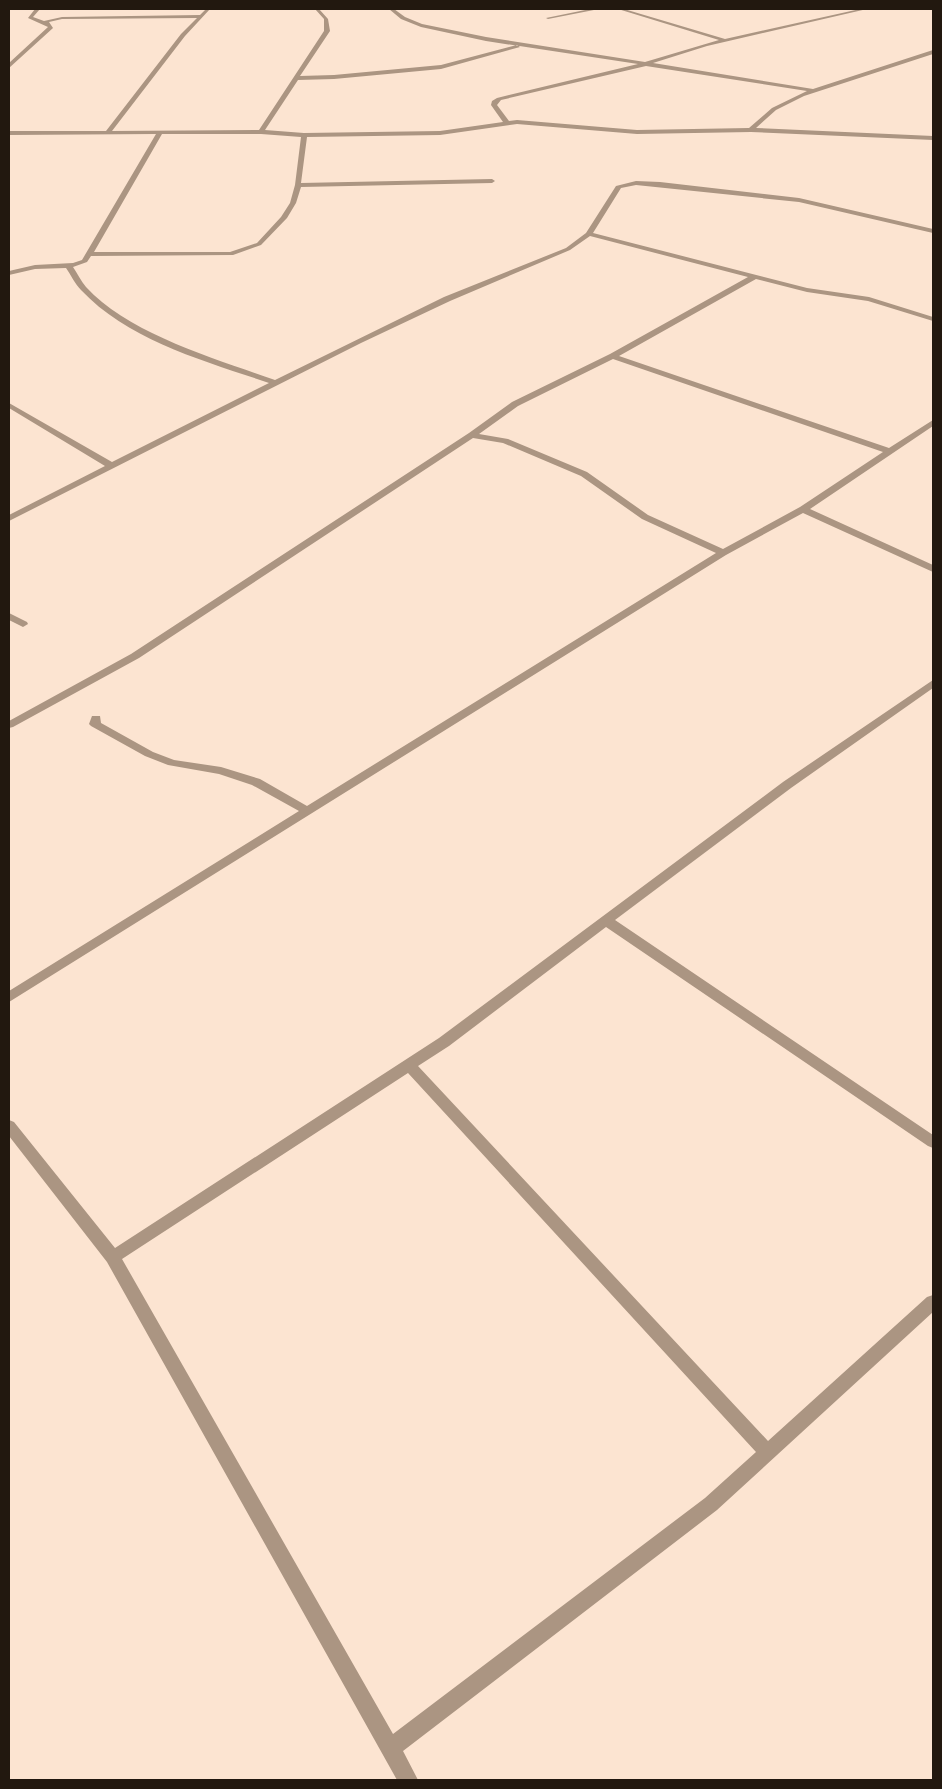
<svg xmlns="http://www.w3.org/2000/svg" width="942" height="1789" viewBox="0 0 942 1789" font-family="Roboto,sans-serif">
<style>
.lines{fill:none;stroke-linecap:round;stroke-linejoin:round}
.street{fill:#ab9582;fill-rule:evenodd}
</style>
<rect width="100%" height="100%" fill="#fce4d1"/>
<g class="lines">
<g class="street">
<path d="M35 9H40L33 17 44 21 62 17 200 15 206 9H210L185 36 112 131 259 130 324 31V19L315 9H319L328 19 330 31 300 76 334 75 441 65 517 45 520 47 441 69 334 79 298 80 265 130 304 133 440 131 503 122 491 105 492 101 497 98 638 64 486 41 421 27 401 19 389 9H394L405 17 422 24 486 37 645 62 719 40 618 9H624L725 39 860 9H867L707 46 653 63 813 89 933 50V54L804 96 776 110 756 128 933 136V140L751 132 637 134 517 124 440 135 307 137 301 183 492 179 495 181 492 183 301 187 296 203 287 218 261 245 233 255 91 256 87 262 73 267C77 273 81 281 86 287 129 334 216 359 275 380L444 297 566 248 586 233 616 186 636 181 660 182 799 198 933 229V233L799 202 636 185 621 188 593 233 807 288 869 297 933 317V321L868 301 807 292 756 279 619 356 889 448 933 420V426L810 509 933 565V572L803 513 726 555 9 1002V991L299 811 252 785 219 774 168 765 145 756 91 726 89 724 92 716H100L101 723 153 752 174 760 221 767 260 779 307 806 716 553 642 519 581 476 503 443 473 438 139 658 13 727 9 728V721L131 654 469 433 512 402 610 354 748 277 590 236 570 250 450 301 361 343 9 521V515L105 466 9 408V403L112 462 269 383C205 361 129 341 81 290 75 284 71 275 66 268L35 269 9 275V271L35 265 73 263 82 260 156 134 9 135V131H106L181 34 197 18 62 19 49 22 53 28 9 68V63L48 27 28 18ZM646 66 807 91 772 108 749 128 637 130 517 120 509 121 497 105 501 100ZM162 134H261L301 137 295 185 290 203 281 217 257 243 230 252H94ZM613 359 883 452 800 507 723 549 648 515 587 472 508 439 479 434 518 406Z"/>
<path d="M590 9H599L548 19 546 18Z"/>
<path d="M9 613 27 622 28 624 23 627 9 620Z"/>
<path d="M933 680V688L791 788 615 920 933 1135V1148L928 1146 606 927 449 1046 418 1066 768 1441 927 1297 933 1295V1312L717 1510 403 1751 418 1780H397L107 1262 9 1136V1120L14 1122 115 1248 439 1038 783 782ZM408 1073 756 1452 705 1498 393 1734 122 1259Z"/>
</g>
</g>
<rect width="942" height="1789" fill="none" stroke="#22180f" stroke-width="20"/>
</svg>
